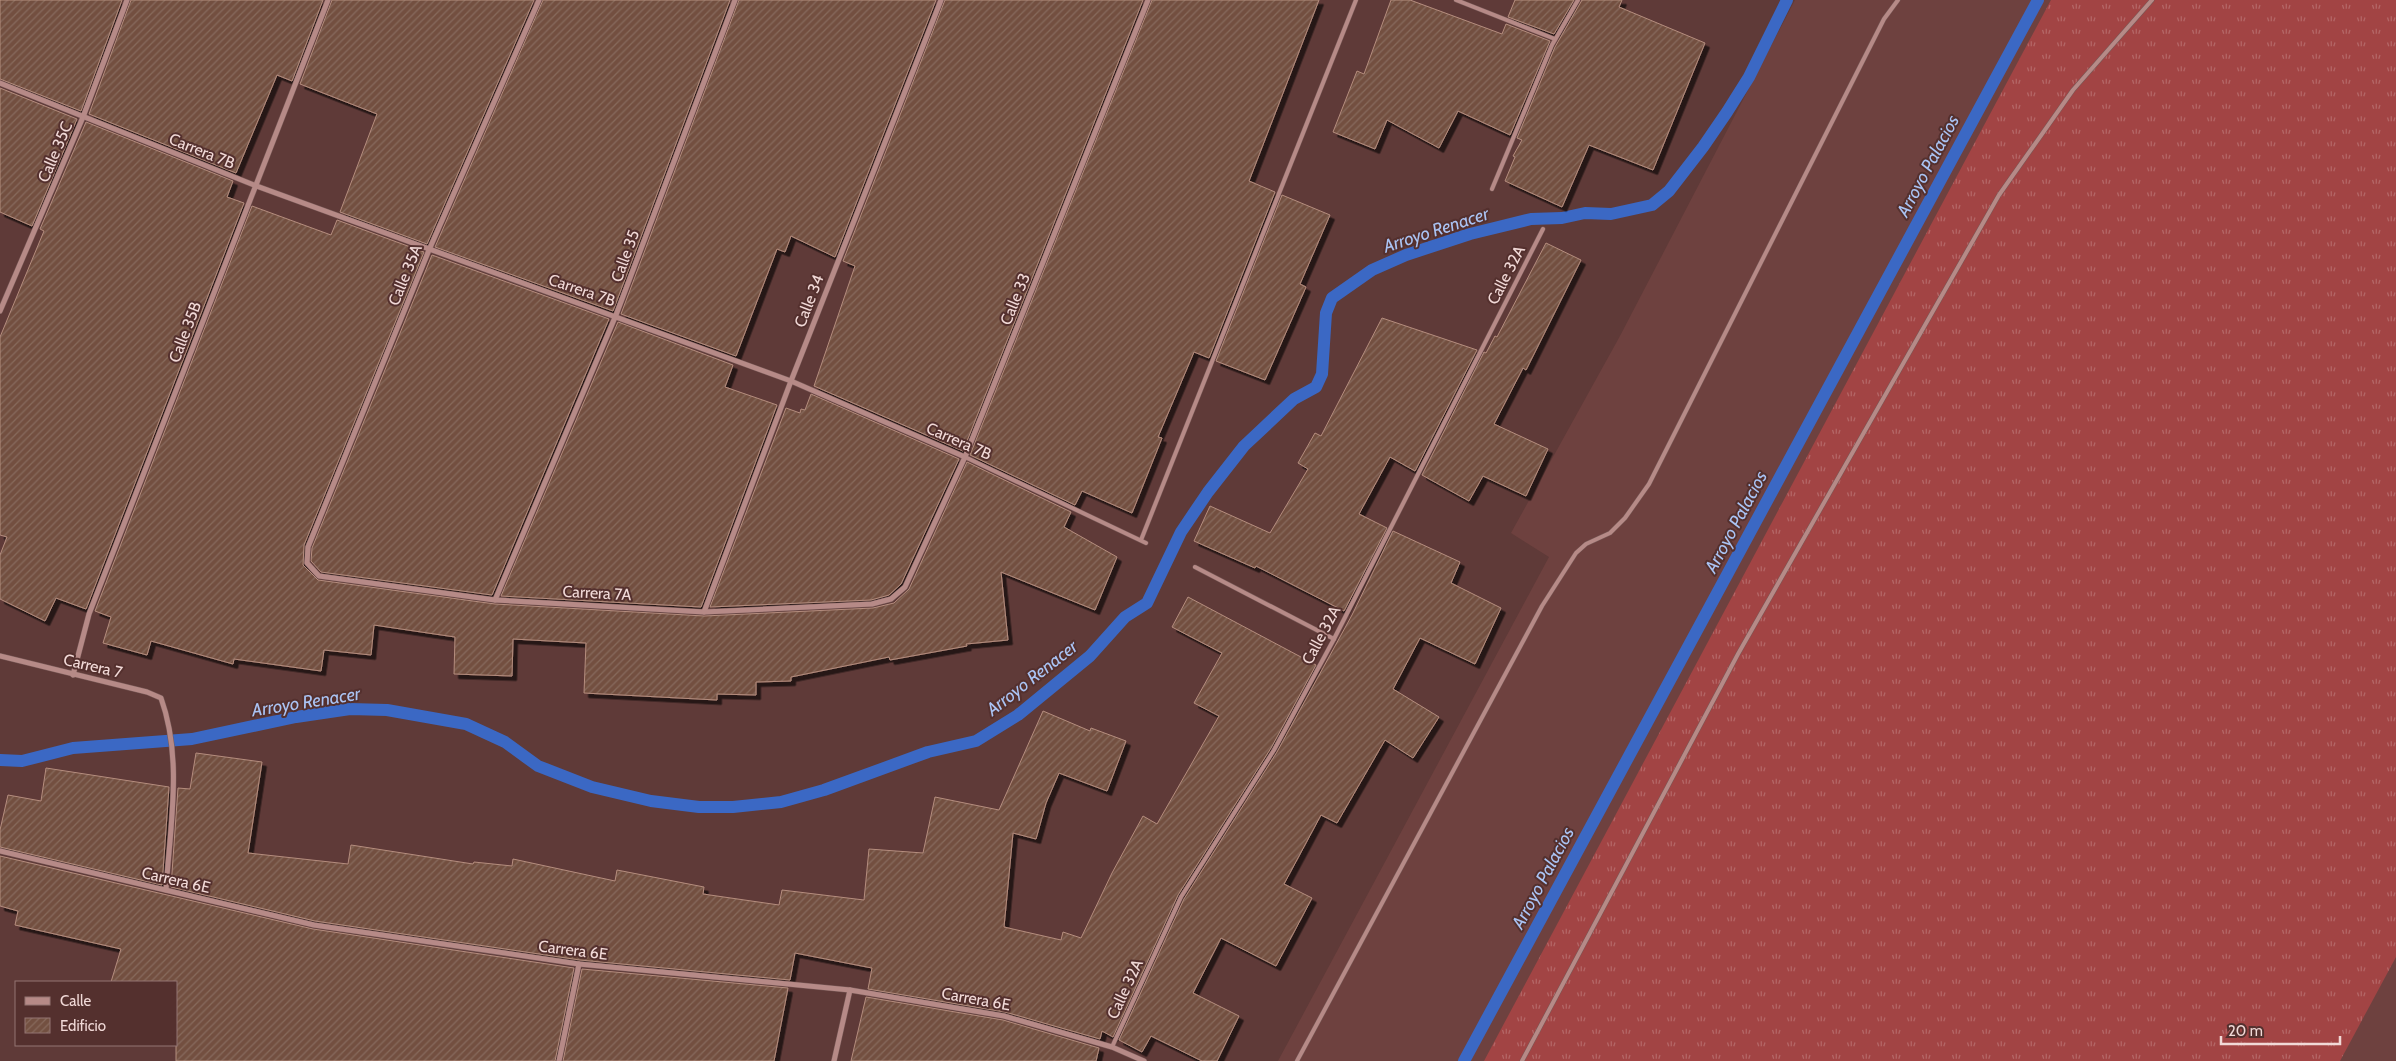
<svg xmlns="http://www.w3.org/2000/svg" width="2396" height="1061" viewBox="0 0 2396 1061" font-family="Cabin,sans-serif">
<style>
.built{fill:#6e413f}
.grass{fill:url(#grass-tufts)}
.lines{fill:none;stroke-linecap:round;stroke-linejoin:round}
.stream{stroke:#3b68c4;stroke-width:12}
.building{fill:url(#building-hatch);stroke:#b58d7e;filter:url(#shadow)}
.service-casing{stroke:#775856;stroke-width:5}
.minor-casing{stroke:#775856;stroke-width:6}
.service{stroke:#b68a87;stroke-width:4}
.minor{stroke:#b68a87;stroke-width:5}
.labels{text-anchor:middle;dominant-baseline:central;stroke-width:4;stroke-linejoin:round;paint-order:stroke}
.street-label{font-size:16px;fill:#f1d9d7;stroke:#54302e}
.water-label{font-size:18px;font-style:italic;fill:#aac3f3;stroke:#54302e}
</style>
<defs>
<pattern id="grass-tufts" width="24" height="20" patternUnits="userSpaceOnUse" patternTransform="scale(1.25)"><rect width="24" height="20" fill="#a24444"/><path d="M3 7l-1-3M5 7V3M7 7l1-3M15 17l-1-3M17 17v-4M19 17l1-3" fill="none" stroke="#b46767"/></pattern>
<pattern id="building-hatch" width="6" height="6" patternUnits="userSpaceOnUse" patternTransform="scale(1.25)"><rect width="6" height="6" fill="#735041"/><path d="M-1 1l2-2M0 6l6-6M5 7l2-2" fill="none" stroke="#87695c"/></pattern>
<filter id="shadow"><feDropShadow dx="4.5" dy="4.5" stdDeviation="0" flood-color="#0009"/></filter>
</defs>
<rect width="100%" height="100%" fill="#5f3a38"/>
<path class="built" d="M1795 0H2396V1061H1278L1549 557 1511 533 1620 336Z"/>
<path class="grass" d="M2051 0H2396V957L2340 1061H1484Z"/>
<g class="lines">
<g class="stream">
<path d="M0 760 22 761 73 748 192 739 296 717 350 709 387 710 466 724 505 742 538 766 592 787 651 801 699 807H733L781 802 824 790 928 752 976 741 1018 715 1090 656 1125 617 1147 603 1181 532 1208 492 1244 446 1294 399 1316 387 1322 374 1326 313 1332 298 1372 270 1406 255 1470 234 1531 219 1562 218 1585 213 1611 214 1652 205 1669 191 1703 147 1727 112 1749 77 1787 0"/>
<path d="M1464 1061 2038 0"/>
</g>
</g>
<g class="building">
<path d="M0 0H122L81 111 0 79Z"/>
<path d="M131 0H323L292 81 277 75 236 173 89 114Z"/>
<path d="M332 0H534L427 244 340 212 377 114 300 84Z"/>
<path d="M543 0H730L613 311 435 247Z"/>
<path d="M739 0H936L835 257 791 236 785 252 777 249 736 356 621 314Z"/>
<path d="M945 0H1143L963 451 814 386 855 266 843 261Z"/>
<path d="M1152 0H1319L1249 181 1275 192 1209 358 1194 352 1158 437 1162 438 1132 513 1082 491 1075 505 970 455Z"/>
<path d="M1391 0H1410L1502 34 1506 24 1550 41 1510 135 1458 111 1439 148 1387 120 1375 149 1333 132 1357 71 1364 74Z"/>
<path d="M1515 0H1574L1554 34 1508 17Z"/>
<path d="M1582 0H1622L1619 7 1705 43 1653 170 1589 145 1562 207 1505 181 1515 157 1513 156 1522 140 1517 138 1555 47Z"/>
<path d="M0 88 77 119 32 226 0 212Z"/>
<path d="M86 122 233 181 227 197 244 203 86 609 56 598 45 621 0 599V555L7 537 0 535V337L44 231 40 229Z"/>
<path d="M1282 195 1330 215 1300 284 1306 287 1265 380 1216 361Z"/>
<path d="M252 206 331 235 337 220 424 252 304 545 303 565 318 580 495 604 704 616 873 608 894 603 909 589 967 462 1071 512 1064 527 1117 557 1095 610 1001 572 1008 640 966 644 967 646 890 660 889 657 791 677V681L756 682V695L717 694V700L584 693 586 643 513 639 512 676 454 674 455 637 374 625 371 655 324 650 321 671 234 659 233 664 151 641 147 655 103 643 111 617 95 611Z"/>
<path d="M1546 243 1581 260 1526 370 1523 368 1494 424 1548 449 1526 496 1483 476 1469 501 1422 475 1484 352 1486 353 1495 336 1497 337Z"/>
<path d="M432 255 609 319 492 595 321 572 311 561 312 548Z"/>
<path d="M1382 318 1477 350 1415 471 1390 457 1359 514 1387 528 1344 611 1256 566 1255 568 1194 541 1210 506 1270 533 1308 469 1298 463 1315 433 1321 436Z"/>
<path d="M618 322 733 365 725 387 777 405 701 607 501 596Z"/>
<path d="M811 394 959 459 901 584 889 595 871 600 710 607 786 408 800 413 801 409 805 410Z"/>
<path d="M1393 531 1460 562 1451 583 1501 608 1475 664 1420 638 1393 689 1439 717 1413 758 1385 740 1337 823 1321 815 1284 884 1312 898 1276 966 1221 938 1193 993 1239 1016 1217 1061H1202L1151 1036 1142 1052 1119 1040 1184 899 1277 752 1352 615Z"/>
<path d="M1188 597 1316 665 1271 748 1178 895 1113 1037 1102 1031 1100 1039 1005 1012 868 989 872 968 795 953 790 980 580 960 315 921 171 887 178 788 190 789 196 753 262 762 248 853 348 864 351 845 473 864 474 862 512 866 513 859 615 881 617 870 704 887 703 894 779 905 782 890 864 900 869 849 923 853 935 797 999 810 1043 711 1090 731 1091 728 1126 741 1107 791 1059 773 1046 803 1036 839 1013 833 1004 927 1061 940 1063 932 1081 938 1112 873 1143 816 1157 824 1219 716 1194 703 1222 653 1172 627Z"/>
<path d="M46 768 169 787 162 885 0 847V830L8 795 41 801Z"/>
<path d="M0 856 313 929 574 968 555 1061H176V982H111L121 949 15 925 18 911 0 906Z"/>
<path d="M582 969 788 988 774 1061H563Z"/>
<path d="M866 997 1003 1020 1099 1048 1096 1061H851Z"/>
</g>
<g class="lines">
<defs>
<g id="service">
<path d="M1456 0 1555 39"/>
<path d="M1492 189 1552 45 1578 0"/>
<path d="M965 457 1146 543"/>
<path d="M1141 540 1356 0"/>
<path d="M1195 567 1334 639"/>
<path d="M1112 1047 1181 897 1274 750 1334 639 1543 229"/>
<path d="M1297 1061 1542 606 1576 553 1586 544 1610 533 1625 518 1649 484 1884 19 1898 0"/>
<path d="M1522 1061 1738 654 1999 195 2073 90 2152 0"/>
</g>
<g id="minor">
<path d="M539 0 429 250 308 547 307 563 319 576 495 600 704 612 872 604 891 599 905 587 965 457 1148 0"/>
<path d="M0 83 254 185 791 381 965 457"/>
<path d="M0 311 83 117 127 0"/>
<path d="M495 600 616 315 735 0"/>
<path d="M704 612 791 381 941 0"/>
<path d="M0 656 147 692 161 698C183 759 170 826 166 890"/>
<path d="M73 675 89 614 328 0"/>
<path d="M0 851 314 925 579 964 850 990 1004 1016 1112 1047 1144 1061"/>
<path d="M559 1061 579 964"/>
<path d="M834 1061 850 990"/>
</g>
</defs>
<use href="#service" class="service-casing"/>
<use href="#minor" class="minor-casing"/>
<use href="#service" class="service"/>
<use href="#minor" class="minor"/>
</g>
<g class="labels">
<g class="street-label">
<text transform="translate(202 151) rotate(22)">Carrera 7B</text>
<text transform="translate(55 152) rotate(-67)">Calle 35C</text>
<text transform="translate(625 256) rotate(-70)">Calle 35</text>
<text transform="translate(405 275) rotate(-68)">Calle 35A</text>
<text transform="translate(1506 275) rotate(-63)">Calle 32A</text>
<text transform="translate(582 290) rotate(19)">Carrera 7B</text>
<text transform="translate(1015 299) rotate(-68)">Calle 33</text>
<text transform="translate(809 301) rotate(-69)">Calle 34</text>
<text transform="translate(185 332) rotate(-69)">Calle 35B</text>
<text transform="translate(959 441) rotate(24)">Carrera 7B</text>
<text transform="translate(597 593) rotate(3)">Carrera 7A</text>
<text transform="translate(1321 635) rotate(-62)">Calle 32A</text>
<text transform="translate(93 666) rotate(13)">Carrera 7</text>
<text transform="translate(176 880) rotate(13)">Carrera 6E</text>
<text transform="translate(573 950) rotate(7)">Carrera 6E</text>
<text transform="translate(1125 989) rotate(-65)">Calle 32A</text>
<text transform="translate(976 999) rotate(10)">Carrera 6E</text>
</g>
<g class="water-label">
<text transform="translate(1928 166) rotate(-62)">Arroyo Palacios</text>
<text transform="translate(1436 230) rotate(-18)">Arroyo Renacer</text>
<text transform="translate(1736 522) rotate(-62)">Arroyo Palacios</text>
<text transform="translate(1032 678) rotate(-38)">Arroyo Renacer</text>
<text transform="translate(306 702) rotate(-9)">Arroyo Renacer</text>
<text transform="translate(1543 878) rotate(-62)">Arroyo Palacios</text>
</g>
</g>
<rect x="15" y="981" width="162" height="65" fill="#54302e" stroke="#937472"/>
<rect x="25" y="997" width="25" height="8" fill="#b68a87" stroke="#937472"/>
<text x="60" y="1006" font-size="15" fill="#f1d9d7">Calle</text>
<rect x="25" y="1018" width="25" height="15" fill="url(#building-hatch)" stroke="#937472"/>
<text x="60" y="1031" font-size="15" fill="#f1d9d7">Edificio</text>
<path d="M2221 1036v8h119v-8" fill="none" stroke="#f1d9d7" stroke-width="2.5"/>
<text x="2228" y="1036" font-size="15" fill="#f1d9d7" stroke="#54302e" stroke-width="4" paint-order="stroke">20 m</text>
</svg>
